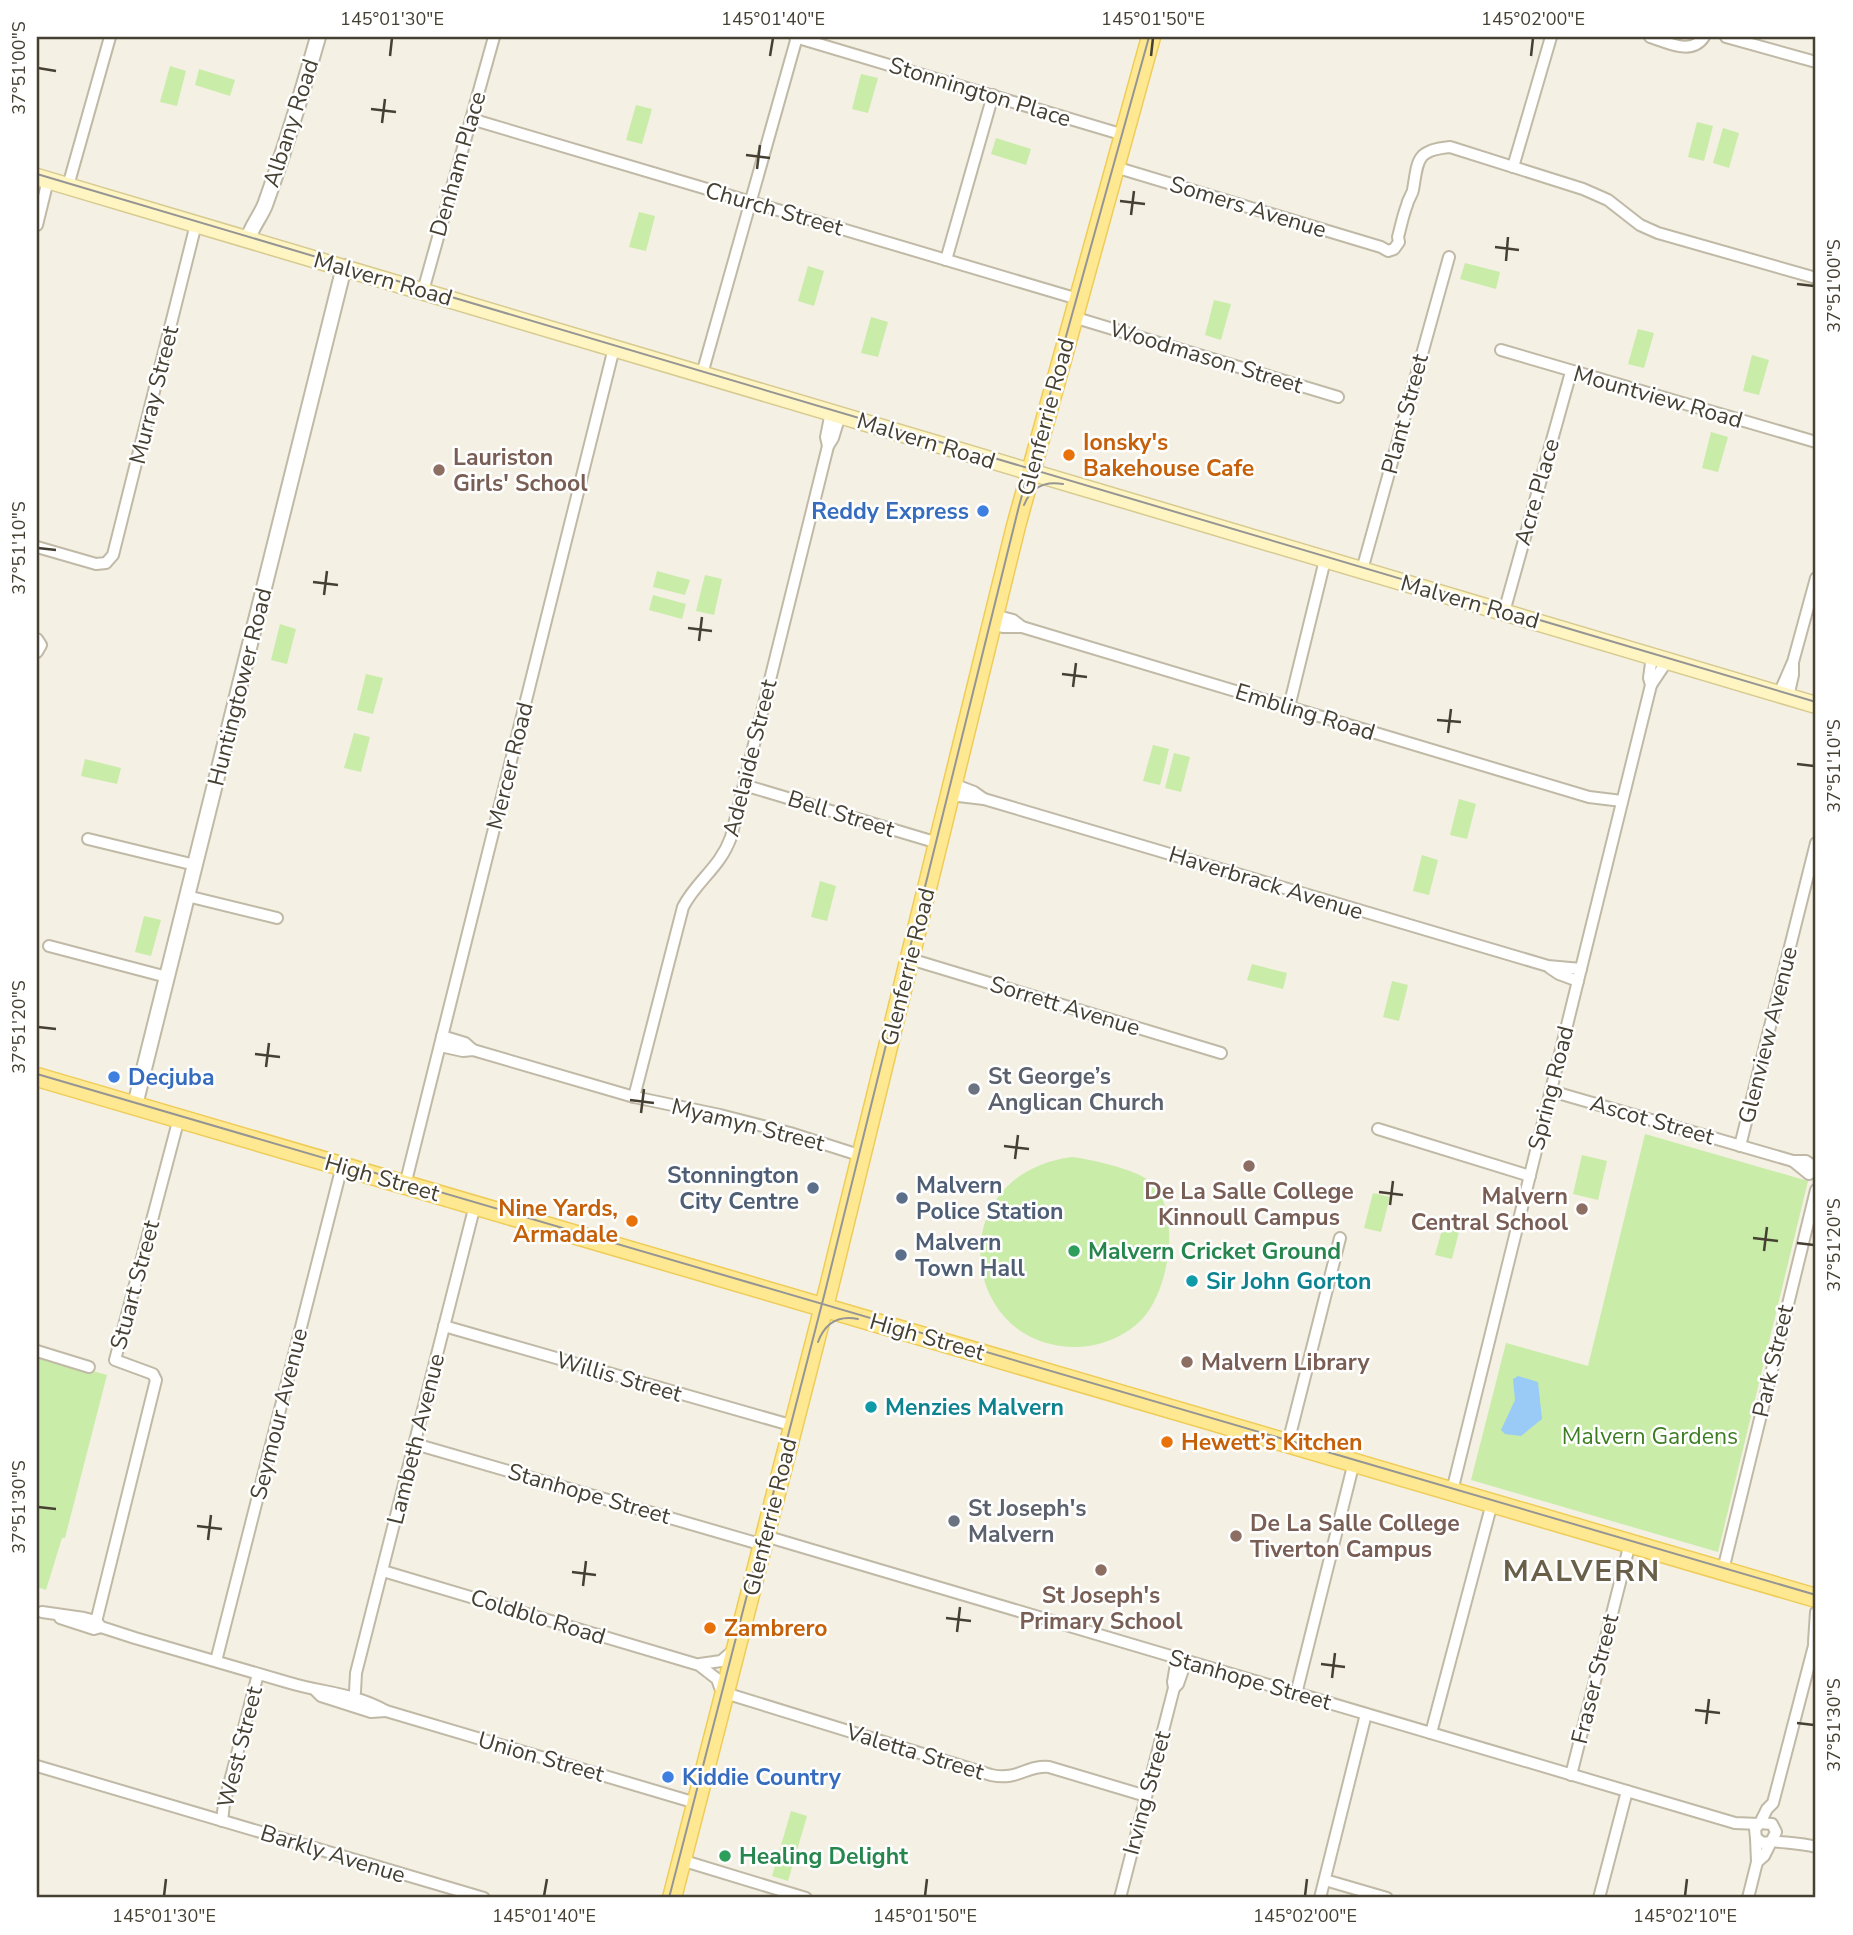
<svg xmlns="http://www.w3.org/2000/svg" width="1853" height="1935" viewBox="0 0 1853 1935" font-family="'Nunito Sans',sans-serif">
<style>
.green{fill:#c9eca9}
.water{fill:#9acaf6}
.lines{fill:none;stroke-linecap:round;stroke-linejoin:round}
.minor-casing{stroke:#c0b9a6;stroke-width:14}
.tertiary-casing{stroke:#c0b9a6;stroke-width:18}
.secondary-casing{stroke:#d7ca90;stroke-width:19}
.primary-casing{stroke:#eecc58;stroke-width:21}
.minor{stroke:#fff;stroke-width:10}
.tertiary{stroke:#fff;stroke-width:14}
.secondary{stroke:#fff5c3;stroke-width:16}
.primary{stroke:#ffe892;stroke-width:18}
.tram{stroke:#959595;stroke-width:2}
.ticks{fill:none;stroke:#464033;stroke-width:2.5}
.food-dot{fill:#e8710a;stroke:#fff;stroke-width:2.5}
.education-dot{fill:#8d6e63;stroke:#fff;stroke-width:2.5}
.shop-dot{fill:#3f7fe0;stroke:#fff;stroke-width:2.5}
.worship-dot{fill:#6b7280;stroke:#fff;stroke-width:2.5}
.service-dot{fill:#5c6f8a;stroke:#fff;stroke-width:2.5}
.leisure-dot{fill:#2e9e5b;stroke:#fff;stroke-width:2.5}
.culture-dot{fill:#0f9aa8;stroke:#fff;stroke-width:2.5}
.labels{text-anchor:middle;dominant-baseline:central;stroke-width:5;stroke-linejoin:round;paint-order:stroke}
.street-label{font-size:23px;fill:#464033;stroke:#fff}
.food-label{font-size:23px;font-weight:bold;fill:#c56008;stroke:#fff;text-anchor:start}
.education-label{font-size:23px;font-weight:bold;fill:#785e54;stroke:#fff;text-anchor:start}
.shop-label{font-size:23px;font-weight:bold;fill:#366cbe;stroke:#fff;text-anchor:start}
.worship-label{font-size:23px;font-weight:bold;fill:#5b616d;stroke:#fff;text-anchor:start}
.service-label{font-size:23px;font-weight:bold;fill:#4e5e75;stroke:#fff;text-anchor:start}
.leisure-label{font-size:23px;font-weight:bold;fill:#27864d;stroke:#fff;text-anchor:start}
.culture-label{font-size:23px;font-weight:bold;fill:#0d838f;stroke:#fff;text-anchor:start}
.park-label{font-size:23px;fill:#3d7d22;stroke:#fff}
.district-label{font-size:30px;font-weight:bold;letter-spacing:2px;fill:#6a604a;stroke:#fff}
.neatline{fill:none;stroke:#464033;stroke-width:2.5}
.ticks-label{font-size:18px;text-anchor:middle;fill:#464033}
</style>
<rect width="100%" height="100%" fill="#f4f0e4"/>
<g class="green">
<path d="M170 66 186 71 177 106 160 102Z"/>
<path d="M199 69 235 80 230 96 195 85Z"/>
<path d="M861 74 878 78 868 113 852 109Z"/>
<path d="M636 105 652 109 642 144 626 140Z"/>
<path d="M1697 122 1713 126 1704 161 1688 157Z"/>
<path d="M1723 128 1739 133 1729 168 1713 163Z"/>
<path d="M996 138 1031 149 1026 165 991 154Z"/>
<path d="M639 212 655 216 646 251 629 247Z"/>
<path d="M1465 263 1500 272 1496 289 1460 279Z"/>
<path d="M808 266 824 271 814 306 798 301Z"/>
<path d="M1214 300 1231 304 1221 340 1205 335Z"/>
<path d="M871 317 888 322 878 357 861 353Z"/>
<path d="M1638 329 1654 333 1644 368 1628 364Z"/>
<path d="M1752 355 1769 360 1759 395 1743 391Z"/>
<path d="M1711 432 1728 437 1718 472 1702 468Z"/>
<path d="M657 571 690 580 685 595 653 587Z"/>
<path d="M705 575 722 579 714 615 696 611Z"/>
<path d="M653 595 686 604 682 619 649 610Z"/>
<path d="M280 624 296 629 287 664 271 660Z"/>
<path d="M366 674 383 678 373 714 357 710Z"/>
<path d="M354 733 370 737 361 772 344 768Z"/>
<path d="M1153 745 1169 749 1160 785 1143 781Z"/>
<path d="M1174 753 1190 757 1181 792 1165 788Z"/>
<path d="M85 759 121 768 117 784 81 776Z"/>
<path d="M1459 799 1476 804 1467 839 1450 835Z"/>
<path d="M1422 855 1438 860 1429 895 1413 891Z"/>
<path d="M820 881 836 886 827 921 811 917Z"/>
<path d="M144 916 161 920 151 956 135 952Z"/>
<path d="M1252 964 1287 973 1283 989 1247 980Z"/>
<path d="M1392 981 1408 985 1399 1021 1383 1017Z"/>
<path d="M1645 1134 1808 1181 1718 1552 1471 1480 1506 1343 1588 1366Z"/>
<path d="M1582 1155 1607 1161 1598 1200 1573 1194Z"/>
<path d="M1072 1157C1090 1159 1134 1169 1148 1180 1183 1207 1170 1287 1144 1317 1127 1336 1102 1346 1078 1347 958 1349 940 1174 1072 1157Z"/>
<path d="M1373 1193 1390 1197 1381 1232 1364 1228Z"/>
<path d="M1445 1219 1461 1224 1452 1259 1435 1255Z"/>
<path d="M37 1355 107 1375 65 1538H62L46 1590 37 1587Z"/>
<path d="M791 1811 807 1816 788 1881 772 1876Z"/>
</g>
<path class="water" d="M1518 1376 1538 1382 1542 1419 1521 1436 1505 1434 1501 1430 1515 1400 1513 1379Z"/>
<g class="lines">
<defs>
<g id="minor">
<path d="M795 37 1124 135"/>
<path d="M1650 37C1667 42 1691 56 1704 37"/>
<path d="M1726 37 1816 62"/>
<path d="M471 119 1078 299"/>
<path d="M1115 167 1381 247 1388 251 1394 249 1399 242 1398 237C1401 226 1403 215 1407 205 1408 199 1412 195 1413 190 1418 160 1416 150 1450 147L1583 189 1608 200 1640 225 1658 233 1816 278"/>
<path d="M1513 167 1551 37"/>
<path d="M68 186 110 37"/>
<path d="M37 225 48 180"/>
<path d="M946 260 993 95"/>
<path d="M423 291 494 37"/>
<path d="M1073 317 1338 397"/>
<path d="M1501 350 1816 442"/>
<path d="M702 374 797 37"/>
<path d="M828 446 826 437 831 412"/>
<path d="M37 547 96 564 106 563 113 555 196 224"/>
<path d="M1362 570 1449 257"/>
<path d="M1504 612 1571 372"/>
<path d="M994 615 1013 620 1022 627 1589 797 1622 801"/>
<path d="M992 624 1003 627H1022"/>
<path d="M37 639 41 645 37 652"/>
<path d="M1651 685 1667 661"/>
<path d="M1779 694 1792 664"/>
<path d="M1788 697 1793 675V662L1816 578"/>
<path d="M1289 707 1325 560"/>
<path d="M953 784 974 792 984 799"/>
<path d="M744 785 938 843"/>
<path d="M950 795 984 799 1548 966 1581 969"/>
<path d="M88 839 195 865"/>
<path d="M187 896 277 918"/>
<path d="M49 946 167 977"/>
<path d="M910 959 1221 1053"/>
<path d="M1550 968 1559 974 1578 981"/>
<path d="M442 1036 465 1043 473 1050"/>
<path d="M440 1046 463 1051 473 1050 634 1097 720 1115 790 1133 862 1156"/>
<path d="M1551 1091 1793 1161H1806L1816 1168"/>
<path d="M634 1097 683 907C697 880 720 868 731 837L828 446 833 438 840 415"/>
<path d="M1378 1129 1530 1176"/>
<path d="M1740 1146 1816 843"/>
<path d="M1793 1161 1809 1174"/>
<path d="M405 1185 614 348"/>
<path d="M444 1326 794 1426"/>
<path d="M37 1351 89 1367"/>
<path d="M1288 1443 1340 1238"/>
<path d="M415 1444 763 1545"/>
<path d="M1452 1491 1651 685 1649 678 1652 656"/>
<path d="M765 1536 1735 1823 1759 1824"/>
<path d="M1723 1570 1816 1190"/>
<path d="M383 1571 699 1665 717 1679 722 1693"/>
<path d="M42 1612 84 1618 96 1621 101 1627 135 1638 290 1683C323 1693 355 1693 386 1711L696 1803"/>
<path d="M60 1618 94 1629 101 1627"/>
<path d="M95 1626 156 1380 153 1374 115 1360 179 1118"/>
<path d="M1814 1642 1816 1612"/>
<path d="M216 1661 342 1166"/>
<path d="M700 1664 721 1661 735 1649"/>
<path d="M1174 1688 1178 1684 1186 1661"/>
<path d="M316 1691 321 1696 371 1712 386 1711"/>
<path d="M725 1693 991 1775C1018 1781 1026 1765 1049 1767L1146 1796"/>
<path d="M1296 1694 1354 1462"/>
<path d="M351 1705 355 1692 356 1673 475 1205"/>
<path d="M1431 1733 1492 1503"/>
<path d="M37 1766 484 1898"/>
<path d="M1571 1775 1630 1543"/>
<path d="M222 1821 224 1804 258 1674"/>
<path d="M1760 1823 1767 1809 1773 1803 1816 1638"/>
<path d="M1772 1841C1787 1843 1801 1843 1816 1847"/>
<path d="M681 1860 806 1898"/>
<path d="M1757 1862 1764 1856 1776 1832 1772 1824 1760 1823 1755 1829 1756 1838 1763 1843 1770 1842"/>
<path d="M1325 1880 1387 1898"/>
<path d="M1120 1898 1174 1688 1173 1682 1177 1658"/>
<path d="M1320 1898 1366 1714"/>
<path d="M1599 1898 1627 1791"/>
<path d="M1748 1898 1757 1862 1756 1838"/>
</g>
<g id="tertiary">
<path d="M248 239C252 226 260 217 265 205 285 149 302 93 318 37"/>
<path d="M135 1105 344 267"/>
</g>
<path id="secondary" d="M37 177 1816 705"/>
<g id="primary">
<path d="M37 1077 1816 1598"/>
<path d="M672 1898 829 1287 1016 526 1151 37"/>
</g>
</defs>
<use href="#minor" class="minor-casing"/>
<use href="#tertiary" class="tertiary-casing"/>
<use href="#secondary" class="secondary-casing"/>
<use href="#primary" class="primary-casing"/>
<use href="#minor" class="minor"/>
<use href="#tertiary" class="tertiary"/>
<use href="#secondary" class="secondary"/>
<use href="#primary" class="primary"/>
<g class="tram">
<path d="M37 174 1816 702"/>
<path d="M1024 505C1031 487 1045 481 1063 484"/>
<path d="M37 1074 1816 1595"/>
<path d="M818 1342C825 1323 838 1315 858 1319"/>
<path d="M669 1898 825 1292 1019 506 1149 37"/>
</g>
</g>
<path class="ticks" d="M390 56 392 38M770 56 773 38M1151 56 1153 38M1531 56 1533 38M38 68 56 71M371 109 396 112M382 123 385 99M746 155 770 158M757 169 760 145M1120 201 1145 204M1131 215 1134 191M1495 247 1519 250M1506 261 1508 237M1797 284 1814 286M38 548 56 550M313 582 338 585M324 595 327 571M688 628 712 631M699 641 702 617M1062 674 1087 677M1073 687 1076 663M1437 720 1461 722M1448 733 1451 709M1797 764 1814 766M38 1027 56 1029M255 1054 280 1057M266 1067 269 1043M630 1100 654 1103M641 1113 644 1089M1004 1146 1029 1149M1015 1159 1018 1135M1379 1192 1403 1195M1390 1205 1393 1181M1753 1238 1778 1241M1797 1243 1814 1245M1764 1251 1767 1227M38 1507 56 1509M197 1526 222 1529M208 1540 211 1515M572 1572 596 1575M583 1586 586 1561M946 1618 971 1621M957 1632 960 1607M1321 1664 1345 1667M1332 1678 1335 1653M1695 1710 1720 1713M1797 1723 1814 1725M1706 1724 1709 1699M164 1896 166 1879M544 1896 547 1879M925 1896 927 1879M1305 1896 1307 1879M1685 1896 1687 1879"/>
<g class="food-dot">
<circle cx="1069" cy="455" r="7"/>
<circle cx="632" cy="1221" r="7"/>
<circle cx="1167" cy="1442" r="7"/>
<circle cx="710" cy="1628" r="7"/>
</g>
<g class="education-dot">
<circle cx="439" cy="470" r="7"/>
<circle cx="1249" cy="1166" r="7"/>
<circle cx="1582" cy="1209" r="7"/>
<circle cx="1187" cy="1362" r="7"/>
<circle cx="1236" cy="1536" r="7"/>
<circle cx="1101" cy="1570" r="7"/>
</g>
<g class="shop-dot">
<circle cx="983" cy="511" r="7"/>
<circle cx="114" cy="1077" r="7"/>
<circle cx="668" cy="1777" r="7"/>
</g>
<g class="worship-dot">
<circle cx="974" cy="1089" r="7"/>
<circle cx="954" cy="1521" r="7"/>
</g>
<g class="service-dot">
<circle cx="813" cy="1188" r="7"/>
<circle cx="902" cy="1198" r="7"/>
<circle cx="901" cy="1255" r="7"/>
</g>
<g class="leisure-dot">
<circle cx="1074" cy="1251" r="7"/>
<circle cx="725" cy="1856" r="7"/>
</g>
<g class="culture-dot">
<circle cx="1192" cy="1281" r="7"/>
<circle cx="871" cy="1407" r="7"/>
</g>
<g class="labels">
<g class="street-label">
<text transform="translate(980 92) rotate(17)">Stonnington Place</text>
<text transform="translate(291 123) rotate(-72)">Albany Road</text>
<text transform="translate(458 164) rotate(-74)">Denham Place</text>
<text transform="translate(1248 207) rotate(17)">Somers Avenue</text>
<text transform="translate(774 209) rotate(16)">Church Street</text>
<text transform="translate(383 279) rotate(16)">Malvern Road</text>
<text transform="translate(1206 357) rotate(17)">Woodmason Street</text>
<text transform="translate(154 395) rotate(-76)">Murray Street</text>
<text transform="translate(1658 397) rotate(16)">Mountview Road</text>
<text transform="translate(1405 414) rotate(-75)">Plant Street</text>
<text transform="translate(1046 417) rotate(-75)">Glenferrie Road</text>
<text transform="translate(926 441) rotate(17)">Malvern Road</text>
<text transform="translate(1537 492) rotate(-74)">Acre Place</text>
<text transform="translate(1470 602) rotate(16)">Malvern Road</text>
<text transform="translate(240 687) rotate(-76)">Huntingtower Road</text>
<text transform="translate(1305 712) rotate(17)">Embling Road</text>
<text transform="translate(750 758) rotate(-76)">Adelaide Street</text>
<text transform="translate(510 766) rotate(-76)">Mercer Road</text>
<text transform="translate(841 814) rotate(17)">Bell Street</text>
<text transform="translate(1266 883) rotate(17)">Haverbrack Avenue</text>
<text transform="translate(908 967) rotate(-76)">Glenferrie Road</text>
<text transform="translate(1065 1006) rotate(17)">Sorrett Avenue</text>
<text transform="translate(1768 1035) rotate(-76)">Glenview Avenue</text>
<text transform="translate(1551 1088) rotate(-76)">Spring Road</text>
<text transform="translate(1652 1120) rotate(16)">Ascot Street</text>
<text transform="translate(748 1125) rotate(14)">Myamyn Street</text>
<text transform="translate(382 1178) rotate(16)">High Street</text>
<text transform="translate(135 1285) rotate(-75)">Stuart Street</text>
<text transform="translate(927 1337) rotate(16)">High Street</text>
<text transform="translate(1773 1361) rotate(-77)">Park Street</text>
<text transform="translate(619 1377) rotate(16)">Willis Street</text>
<text transform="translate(279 1414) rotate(-76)">Seymour Avenue</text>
<text transform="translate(416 1439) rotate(-76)">Lambeth Avenue</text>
<text transform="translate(589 1494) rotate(16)">Stanhope Street</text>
<text transform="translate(770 1517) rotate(-76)">Glenferrie Road</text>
<text transform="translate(538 1617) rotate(17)">Coldblo Road</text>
<text transform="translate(1595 1679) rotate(-76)">Fraser Street</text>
<text transform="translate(1250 1680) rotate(16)">Stanhope Street</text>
<text transform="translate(240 1747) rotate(-76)">West Street</text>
<text transform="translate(915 1752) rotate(17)">Valetta Street</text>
<text transform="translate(541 1757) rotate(16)">Union Street</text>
<text transform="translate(1147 1793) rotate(-75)">Irving Street</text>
<text transform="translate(333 1854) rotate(17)">Barkly Avenue</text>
</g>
<g class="food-label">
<text x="1083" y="442">Ionsky's<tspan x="1083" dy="26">Bakehouse Cafe</tspan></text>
<text x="618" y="1208" text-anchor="end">Nine Yards,<tspan x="618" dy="26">Armadale</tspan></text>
<text x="1181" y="1442">Hewett’s Kitchen</text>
<text x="724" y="1628">Zambrero</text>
</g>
<g class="education-label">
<text x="453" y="457">Lauriston<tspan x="453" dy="26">Girls' School</tspan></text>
<text x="1249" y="1191" text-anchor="middle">De La Salle College<tspan x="1249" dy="26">Kinnoull Campus</tspan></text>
<text x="1568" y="1196" text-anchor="end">Malvern<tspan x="1568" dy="26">Central School</tspan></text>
<text x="1201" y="1362">Malvern Library</text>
<text x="1250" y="1523">De La Salle College<tspan x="1250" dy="26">Tiverton Campus</tspan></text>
<text x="1101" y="1595" text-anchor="middle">St Joseph's<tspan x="1101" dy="26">Primary School</tspan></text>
</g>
<g class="shop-label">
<text x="969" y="511" text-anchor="end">Reddy Express</text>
<text x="128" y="1077">Decjuba</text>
<text x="682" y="1777">Kiddie Country</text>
</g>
<g class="worship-label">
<text x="988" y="1076">St George’s<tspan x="988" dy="26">Anglican Church</tspan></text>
<text x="968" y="1508">St Joseph's<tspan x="968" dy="26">Malvern</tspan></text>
</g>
<g class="service-label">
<text x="799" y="1175" text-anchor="end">Stonnington<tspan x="799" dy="26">City Centre</tspan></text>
<text x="916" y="1185">Malvern<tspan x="916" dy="26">Police Station</tspan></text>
<text x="915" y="1242">Malvern<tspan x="915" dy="26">Town Hall</tspan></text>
</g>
<g class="leisure-label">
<text x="1088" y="1251">Malvern Cricket Ground</text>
<text x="739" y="1856">Healing Delight</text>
</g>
<g class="culture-label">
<text x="1206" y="1281">Sir John Gorton</text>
<text x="885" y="1407">Menzies Malvern</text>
</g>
<g class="park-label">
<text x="1650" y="1436">Malvern Gardens</text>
</g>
<g class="district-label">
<text x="1582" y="1571">MALVERN</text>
</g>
</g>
<rect width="1853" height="1935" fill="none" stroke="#ffffff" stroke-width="77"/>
<rect x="38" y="38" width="1776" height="1858" class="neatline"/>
<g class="ticks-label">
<text x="392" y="25">145°01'30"E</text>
<text x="773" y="25">145°01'40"E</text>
<text x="1153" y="25">145°01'50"E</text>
<text x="1533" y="25">145°02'00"E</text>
<text transform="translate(19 68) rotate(-90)" y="6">37°51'00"S</text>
<text transform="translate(1834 286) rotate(-90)" y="6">37°51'00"S</text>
<text transform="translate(19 548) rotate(-90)" y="6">37°51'10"S</text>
<text transform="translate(1834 766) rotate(-90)" y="6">37°51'10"S</text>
<text transform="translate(19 1027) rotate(-90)" y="6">37°51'20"S</text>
<text transform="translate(1834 1245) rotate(-90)" y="6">37°51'20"S</text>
<text transform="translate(19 1507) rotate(-90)" y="6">37°51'30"S</text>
<text transform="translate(1834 1725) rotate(-90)" y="6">37°51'30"S</text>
<text x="164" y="1922">145°01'30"E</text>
<text x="544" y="1922">145°01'40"E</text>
<text x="925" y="1922">145°01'50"E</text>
<text x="1305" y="1922">145°02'00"E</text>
<text x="1685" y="1922">145°02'10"E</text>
</g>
</svg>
